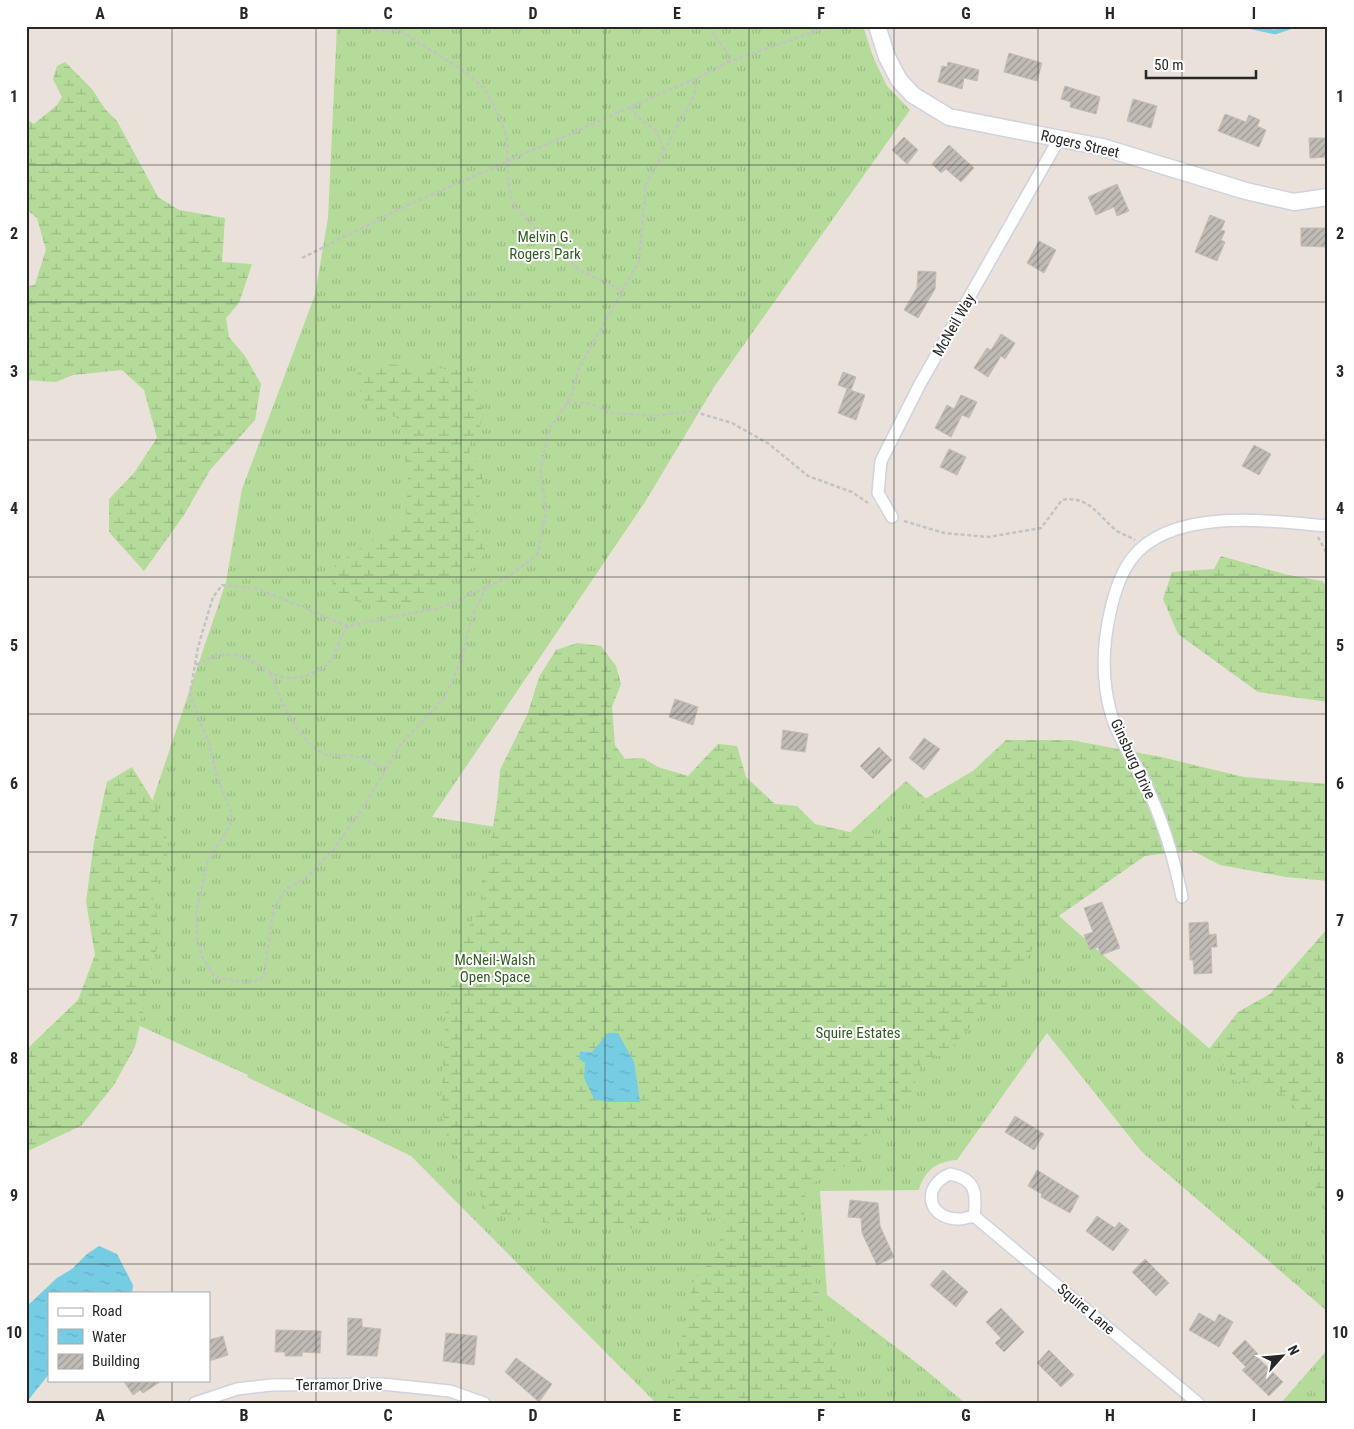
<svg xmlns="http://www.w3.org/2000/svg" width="1354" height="1429" viewBox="0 0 1354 1429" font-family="'Roboto Condensed',sans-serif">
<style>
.grass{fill:url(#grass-tufts)}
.wetland{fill:url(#wetland-marsh)}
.water{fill:url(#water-ripples)}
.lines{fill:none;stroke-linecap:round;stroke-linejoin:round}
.stream{stroke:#75cce3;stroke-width:4.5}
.building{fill:url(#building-hatch);stroke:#c3bdb4}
.street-casing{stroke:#cfd3df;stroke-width:14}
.secondary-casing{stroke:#cfd3df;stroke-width:19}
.path{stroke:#c3c3c3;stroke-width:2.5;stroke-dasharray:4 2.5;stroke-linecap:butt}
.street{stroke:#fff;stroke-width:11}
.secondary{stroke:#fff;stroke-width:16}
.grid{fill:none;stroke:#272727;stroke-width:1;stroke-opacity:0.55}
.labels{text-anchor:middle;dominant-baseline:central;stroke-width:4;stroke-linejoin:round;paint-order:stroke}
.street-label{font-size:15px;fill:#272727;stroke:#fff}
.park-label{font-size:15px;fill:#305c1f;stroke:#fff}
.neatline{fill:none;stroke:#272727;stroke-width:2}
.grid-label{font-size:16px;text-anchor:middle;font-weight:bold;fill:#272727}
</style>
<defs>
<pattern id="grass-tufts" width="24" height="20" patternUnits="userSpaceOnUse" patternTransform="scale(1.25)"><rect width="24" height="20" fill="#b4db9a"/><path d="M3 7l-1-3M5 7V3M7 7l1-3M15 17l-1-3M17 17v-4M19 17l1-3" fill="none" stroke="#9bbc85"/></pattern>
<pattern id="wetland-marsh" width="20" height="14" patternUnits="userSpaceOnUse" patternTransform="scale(1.25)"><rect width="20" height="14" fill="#b4db9a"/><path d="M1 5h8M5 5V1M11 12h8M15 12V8" fill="none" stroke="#9bbc85"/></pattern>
<pattern id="water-ripples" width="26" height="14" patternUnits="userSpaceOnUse" patternTransform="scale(1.25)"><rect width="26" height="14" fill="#75cce3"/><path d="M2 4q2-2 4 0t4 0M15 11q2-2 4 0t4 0" fill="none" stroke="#65afc3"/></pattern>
<pattern id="building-hatch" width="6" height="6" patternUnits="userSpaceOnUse" patternTransform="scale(1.25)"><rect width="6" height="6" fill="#c1bbb6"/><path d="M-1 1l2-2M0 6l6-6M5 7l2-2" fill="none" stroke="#9d9894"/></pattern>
</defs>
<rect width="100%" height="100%" fill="#e9e1da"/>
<g class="grass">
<path d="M337 26H863L873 57 887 86 910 110 714 387 645 502 432 817 804 875 906 781 1228 1065 1328 985V1312L1141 1151 1047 1033 957 1160C937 1161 924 1171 919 1190L820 1191 827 1295 922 1367 965 1403H656L411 1156 247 1077 248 1075 85 1001 226 582 242 489 315 295 328 218Z"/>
<path d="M1328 1349V1403H1281Z"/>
</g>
<g class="wetland">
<path d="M65 62 92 89 105 109 117 121 158 197 179 210 225 218 222 262 252 264 239 303 226 318 229 337 245 356 261 384 255 420 210 470 184 515 144 571 109 532V499L134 473 157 438 144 390 122 370 73 375 56 382 26 380V288L35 284 46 250 37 218 26 209V119L34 124 57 105 62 97 53 79 57 66Z"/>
<path d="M388 364 456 370 470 375C481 400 491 420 470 442L469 459 485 464 475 525 486 544 481 561 461 576 448 577 410 602 370 604 332 596 335 565 406 518 408 477 398 418 369 409 353 377 366 368Z"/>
<path d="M1221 556 1288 575 1322 581 1328 587V702L1258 692 1178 634 1163 599 1172 572 1214 569Z"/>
<path d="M577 643 601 646 616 666 621 684 612 707 615 745 625 759 643 758 658 767 688 776 718 744 737 746 746 777 775 804 797 806 815 824 884 840 925 799 973 771 1006 740H1070L1161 757 1244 777 1328 784V881L1286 877 1220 865 1191 850 1145 856 1050 922 1011 982 945 1055 923 1058 911 1095 891 1104 871 1118 860 1169 839 1166 806 1188 803 1232 847 1403H670L668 1398 694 1279 717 1255 724 1218 680 1217 638 1229 512 1220 487 1210 481 1196 448 1143 441 1101 447 993 462 937 479 910 497 802 500 770 528 713 539 677 556 650Z"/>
<path d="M132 767 159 811 169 848 153 896 160 933 135 1047 114 1085 82 1125 26 1152V1050L78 1000 95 955 86 902 94 842 107 782Z"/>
<path d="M1328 928V1202L1316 1198 1312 1138 1290 1098 1269 1084 1237 1082 1209 1049 1238 1012 1270 994Z"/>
</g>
<g class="water">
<path d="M608 1033H618L634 1062 640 1102H607L594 1099 584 1078 585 1063 579 1059 580 1052H592Z"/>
<path d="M99 1246 117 1254 133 1285 132 1293H49V1374L26 1403V1307L57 1278 72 1269 87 1254Z"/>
</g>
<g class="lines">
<path class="stream" d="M1247 26 1275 32 1293 26"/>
</g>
<g class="building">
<path d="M1009 53 1042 63 1037 81 1004 72Z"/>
<path d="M948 62 979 70 977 81 964 78 962 89 938 82 942 66 947 67Z"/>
<path d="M1065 86 1100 97 1096 114 1070 107 1071 102 1061 99Z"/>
<path d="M1133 99 1157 106 1151 128 1127 121Z"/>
<path d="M1225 114 1246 122 1249 115 1260 120 1257 126 1266 130 1259 147 1218 131Z"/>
<path d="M904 137 918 150 907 164 892 150Z"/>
<path d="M1309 138H1328V157L1310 158Z"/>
<path d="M949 145 974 168 961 182 946 169 941 173 932 164Z"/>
<path d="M1117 184 1129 211 1117 216 1114 207 1096 215 1088 197Z"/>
<path d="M1210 215 1225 221 1221 230 1225 231 1221 240 1225 242 1217 261 1195 252Z"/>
<path d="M1301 228H1328V247L1301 246Z"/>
<path d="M1039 241 1056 250 1044 273 1027 263Z"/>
<path d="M918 271 936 272 935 289 918 318 904 310 917 288Z"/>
<path d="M1001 334 1015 343 1005 359 1001 356 988 377 974 368 987 348 991 350Z"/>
<path d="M843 372 856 377 851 390 838 385Z"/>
<path d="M847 389 865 395 856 420 838 413Z"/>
<path d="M961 395 977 402 969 418 962 415 951 437 935 428 947 405 954 409Z"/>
<path d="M1254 445 1271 454 1259 475 1242 466Z"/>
<path d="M949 449 966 457 957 475 940 467Z"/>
<path d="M675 699 698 707 693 725 669 717Z"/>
<path d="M783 730 808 734 805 752 781 749Z"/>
<path d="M924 738 940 749 924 770 909 758Z"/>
<path d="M879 747 892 760 873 779 860 766Z"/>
<path d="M1102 902 1120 948 1101 955 1098 947 1090 950 1084 935 1093 932 1084 908Z"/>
<path d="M1208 922 1209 935 1216 934 1217 947H1211L1212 973 1194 974 1193 960H1190L1189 923Z"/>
<path d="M1015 1116 1044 1134 1034 1150 1005 1132Z"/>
<path d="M1037 1170 1079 1196 1070 1213 1041 1197 1042 1194 1028 1186Z"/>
<path d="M850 1200 878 1203 880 1226 894 1257 877 1265 862 1233 861 1218 848 1217Z"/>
<path d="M1097 1216 1115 1228 1119 1222 1129 1230 1113 1251 1086 1231Z"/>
<path d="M1145 1259 1169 1283 1156 1296 1132 1272Z"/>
<path d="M943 1270 968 1292 956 1307 930 1285Z"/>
<path d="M1001 1308 1024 1332 1004 1352 995 1343 1001 1338 986 1322Z"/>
<path d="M1199 1313 1215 1322 1219 1314 1233 1322 1219 1347 1189 1330Z"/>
<path d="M348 1318 362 1319V1327L381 1329 377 1356 347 1355Z"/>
<path d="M276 1330 321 1331 320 1353 302 1352V1356H285V1352H275Z"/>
<path d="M446 1333 477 1336 474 1365 443 1361Z"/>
<path d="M223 1336 228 1355 209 1361V1340Z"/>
<path d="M1245 1340 1258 1354 1256 1356 1283 1382 1269 1396 1242 1370 1246 1367 1232 1353Z"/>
<path d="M1049 1350 1074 1375 1061 1387 1037 1363Z"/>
<path d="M516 1358 552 1384 539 1402 505 1372Z"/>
<path d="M123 1380H163L143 1393 140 1390 133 1395Z"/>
</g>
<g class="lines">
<defs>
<g id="street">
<path d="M892 517 878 493 881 461 920 384 1059 139"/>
<path d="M1182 897C1174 858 1163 821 1146 785 1134 761 1117 737 1110 710 1102 679 1103 644 1110 613 1114 594 1121 572 1133 557 1173 507 1271 521 1328 526"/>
<path d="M950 1174C976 1179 977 1193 974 1216 969 1217 964 1219 959 1219 927 1219 921 1186 950 1174Z"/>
<path d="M974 1216 1198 1403"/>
<path d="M195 1403 237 1389 271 1385 382 1384 450 1391 484 1403"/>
</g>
<path id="secondary" d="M877 26 887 57 899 80 913 95 949 117 1102 147 1246 191 1294 202 1328 197"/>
</defs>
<use href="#street" class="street-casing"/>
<use href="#secondary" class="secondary-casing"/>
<g class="path">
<path d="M369 26 378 31H400L464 71 484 88 500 118 507 138 508 179 511 198 515 205 525 218 579 270 623 291"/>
<path d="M708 26 729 56 728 62"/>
<path d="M632 106C636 120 644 120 654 129 660 135 660 144 665 151"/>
<path d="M302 258 404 207 699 77 728 62 830 26"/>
<path d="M567 403H588L611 413 653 416 692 411 732 423 769 444 808 476 852 492 868 503"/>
<path d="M904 521 944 533 988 537 1041 528 1062 500C1089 495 1098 516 1117 531 1123 535 1129 536 1135 540"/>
<path d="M1318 537 1328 556"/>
<path d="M486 587 472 617 461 661 444 698 402 743 359 814 333 850 308 876 286 889 274 908 264 975 261 979 247 983 215 977 201 955 197 937 196 914 207 863 230 826 232 814 217 777 209 744 190 694 198 647 213 597 222 585 258 589 347 626 443 607 508 577 538 554 546 509 540 472 549 429 571 397 579 368 639 261 646 184 694 96 696 85 692 80"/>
<path d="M196 665C207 659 220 653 233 655 261 658 273 688 308 675 315 672 322 669 328 663 338 653 339 638 347 626"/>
<path d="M270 674C279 697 301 747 327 755 335 757 345 754 354 756 365 759 376 765 386 769"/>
</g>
<use href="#street" class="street"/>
<use href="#secondary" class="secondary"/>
</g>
<path class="grid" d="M172 26V1293M316 26V1403M461 26V1403M605 26V1403M749 26V1403M894 26V1403M1038 26V1403M1182 26V1403M26 165H1328M26 302H1328M26 440H1328M26 577H1328M26 714H1328M26 852H1328M26 989H1328M26 1127H1328M26 1264H1328M172 1380V1403"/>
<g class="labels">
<g class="street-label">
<text transform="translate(1080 144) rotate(13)">Rogers Street</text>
<text transform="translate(954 325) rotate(-60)">McNeil Way</text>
<text transform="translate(1133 759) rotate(65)">Ginsburg Drive</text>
<text transform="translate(1086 1309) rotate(40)">Squire Lane</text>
<text x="339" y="1385">Terramor Drive</text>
</g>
<g class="park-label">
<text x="545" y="237">Melvin G.<tspan x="545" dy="17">Rogers Park</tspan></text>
<text x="495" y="960">McNeil-Walsh<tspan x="495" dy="17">Open Space</tspan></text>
<text x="858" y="1033">Squire Estates</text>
</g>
</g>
<rect width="1354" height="1429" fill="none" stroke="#ffffff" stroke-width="55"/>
<rect x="48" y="1292" width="162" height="90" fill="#ffffff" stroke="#a9a9a9"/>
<rect x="58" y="1308" width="25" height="8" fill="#ffffff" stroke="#a9a9a9"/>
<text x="92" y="1316" font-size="15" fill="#272727">Road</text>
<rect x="58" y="1329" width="25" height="15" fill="url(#water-ripples)" stroke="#a9a9a9"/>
<text x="92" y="1342" font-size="15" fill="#272727">Water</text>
<rect x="58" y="1354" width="25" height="15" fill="url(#building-hatch)" stroke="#a9a9a9"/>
<text x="92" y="1366" font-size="15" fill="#272727">Building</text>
<g transform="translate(1282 1356) rotate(63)" stroke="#ffffff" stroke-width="4" paint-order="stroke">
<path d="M0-4L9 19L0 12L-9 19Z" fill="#272727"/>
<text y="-8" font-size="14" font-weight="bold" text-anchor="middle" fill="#272727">N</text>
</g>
<path d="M1146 70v8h110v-8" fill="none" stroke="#272727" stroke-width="2.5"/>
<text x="1154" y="70" font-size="15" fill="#272727" stroke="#ffffff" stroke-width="4" paint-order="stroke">50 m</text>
<rect x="28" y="28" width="1298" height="1374" class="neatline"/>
<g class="grid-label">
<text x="100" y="19">A</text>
<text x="244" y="19">B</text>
<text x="388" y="19">C</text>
<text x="533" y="19">D</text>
<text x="677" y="19">E</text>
<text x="821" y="19">F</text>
<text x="966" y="19">G</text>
<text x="1110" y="19">H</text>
<text x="1254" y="19">I</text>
<text x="14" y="102">1</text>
<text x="1340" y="102">1</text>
<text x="14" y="239">2</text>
<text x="1340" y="239">2</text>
<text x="14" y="377">3</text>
<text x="1340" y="377">3</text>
<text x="14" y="514">4</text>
<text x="1340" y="514">4</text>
<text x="14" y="651">5</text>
<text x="1340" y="651">5</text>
<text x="14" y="789">6</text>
<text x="1340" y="789">6</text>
<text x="14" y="926">7</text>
<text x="1340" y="926">7</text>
<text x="14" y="1064">8</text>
<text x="1340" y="1064">8</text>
<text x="14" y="1201">9</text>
<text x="1340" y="1201">9</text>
<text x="14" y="1338">10</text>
<text x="1340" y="1338">10</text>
<text x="100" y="1421">A</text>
<text x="244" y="1421">B</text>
<text x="388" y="1421">C</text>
<text x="533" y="1421">D</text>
<text x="677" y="1421">E</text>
<text x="821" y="1421">F</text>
<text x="966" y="1421">G</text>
<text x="1110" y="1421">H</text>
<text x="1254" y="1421">I</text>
</g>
</svg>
